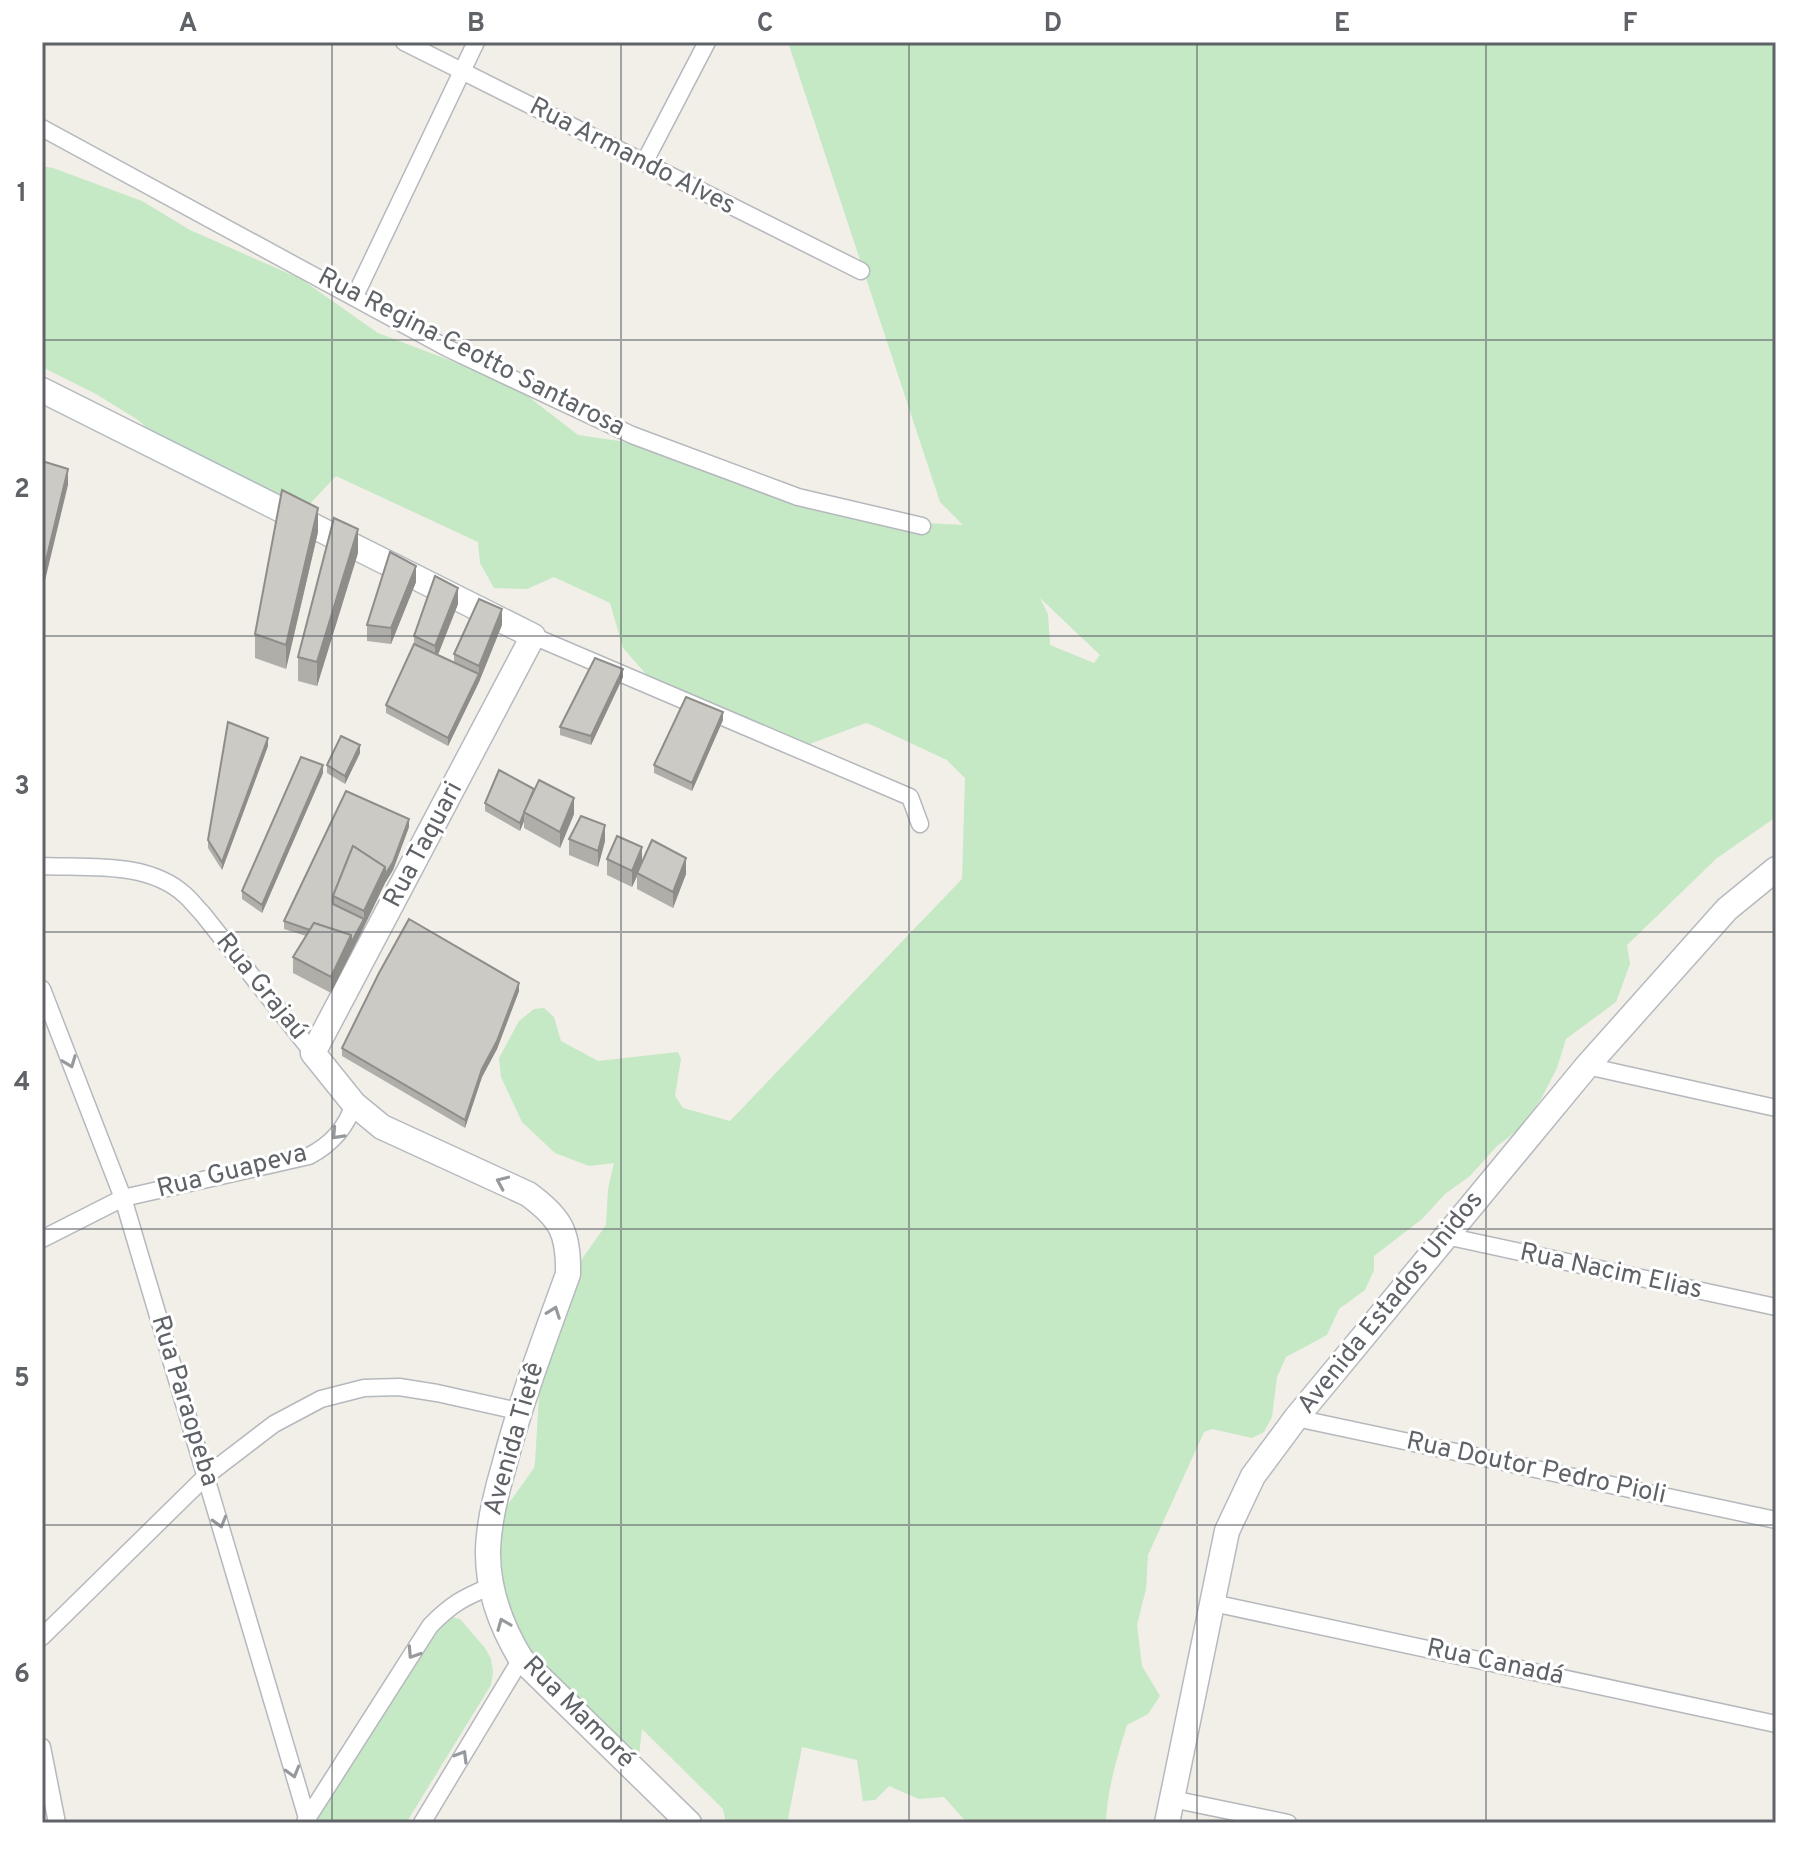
<svg xmlns="http://www.w3.org/2000/svg" width="1818" height="1865" viewBox="0 0 1818 1865" font-family="Overpass,sans-serif">
<style>
.green{fill:#c5e8c5;fill-rule:evenodd}
.lines{fill:none;stroke-linecap:round;stroke-linejoin:round}
.street-casing{stroke:#b5b8bc;stroke-width:19}
.secondary-casing{stroke:#b6babf;stroke-width:27}
.street{stroke:#fff;stroke-width:16}
.secondary{stroke:#fff;stroke-width:24}
.wall{fill:#afaea9}
.shaded-wall{fill:#8f8d8a}
.building{fill:#cccac5;stroke:#8f8d8a;stroke-width:2}
.oneway{stroke:#979a9d}
.grid{fill:none;stroke:#5f6368;stroke-width:2;stroke-opacity:0.55}
.labels{text-anchor:middle;dominant-baseline:central;stroke-width:6;stroke-linejoin:round;paint-order:stroke}
.street-label{font-size:26px;fill:#5f6368;stroke:#fff}
.neatline{fill:none;stroke:#5f6368;stroke-width:3}
.grid-label{font-size:26px;text-anchor:middle;font-weight:bold;fill:#5f6368}
</style>
<rect width="100%" height="100%" fill="#f1efe8"/>
<g class="green">
<path d="M788 42H1776V817L1717 858 1627 945 1630 964 1616 1002 1566 1039 1557 1068 1541 1099 1522 1127 1497 1146 1470 1176 1445 1194 1422 1219 1374 1256V1270L1365 1290 1339 1309 1327 1335 1286 1357 1277 1377 1272 1417 1264 1432 1252 1438 1212 1429 1204 1432 1148 1555 1146 1589 1137 1625 1142 1666 1160 1696 1148 1714 1127 1725C1117 1757 1107 1790 1106 1823H967L944 1797 919 1799 889 1786 875 1800 863 1801 857 1760 802 1747 788 1819 789 1823H726L723 1809 642 1729 639 1756 579 1714 530 1665 501 1600 492 1527 534 1468 535 1463 539 1395 533 1361 560 1290 606 1225 608 1189 614 1163 589 1166 555 1153 522 1122 501 1077 499 1058 519 1021 534 1009 544 1008 554 1017 561 1041 598 1061 678 1052 681 1059 675 1096 683 1108 730 1121 962 879 965 778 947 760 874 726 866 723 807 745 659 689 623 648 610 603 554 577 527 589 494 588 480 563 478 542 336 476 291 524 198 473 138 420 96 394 42 367V166L53 168 142 201 190 230 301 279 378 333 512 384 578 435 633 443 908 522 963 525 940 502ZM1040 598 1100 655 1094 663 1050 645 1048 614Z"/>
<path d="M451 1617 460 1619 485 1648 491 1659 493 1672 491 1685 406 1823H315L445 1620Z"/>
</g>
<g class="lines">
<defs>
<g id="street">
<path d="M404 42 861 271"/>
<path d="M42 128 447 348 632 435 798 497 922 526"/>
<path d="M644 163 707 42"/>
<path d="M355 296 476 42"/>
<path d="M533 636 910 797 920 824"/>
<path d="M42 866C88 868 148 861 185 895 191 900 196 907 202 913L313 1053"/>
<path d="M42 989 123 1198 307 1818"/>
<path d="M1587 1066 1776 1108"/>
<path d="M1446 1236 1776 1307"/>
<path d="M42 1239 123 1198 309 1156C332 1144 346 1128 354 1104"/>
<path d="M1296 1418 1776 1520"/>
<path d="M1213 1603 1776 1724"/>
<path d="M42 1637 206 1476 274 1424 321 1399 364 1388 399 1387 437 1393 518 1411"/>
<path d="M42 1747 57 1823"/>
<path d="M1172 1799 1288 1823"/>
<path d="M305 1822 430 1626C451 1604 463 1598 491 1586"/>
<path d="M422 1823 521 1659"/>
</g>
<g id="secondary">
<path d="M42 390 533 636 313 1053 354 1104 382 1127 528 1194C561 1218 569 1233 568 1274 545 1338 521 1400 504 1466 496 1493 489 1520 488 1549 487 1589 501 1626 521 1659L689 1823"/>
<path d="M1167 1823 1227 1531 1253 1476 1296 1418 1587 1066 1727 909 1776 869"/>
</g>
</defs>
<use href="#street" class="street-casing"/>
<use href="#secondary" class="secondary-casing"/>
<use href="#street" class="street"/>
<use href="#secondary" class="secondary"/>
</g>
<g class="wall">
<path d="M318 532 286 669 255 658V634Z"/>
<path d="M358 553 317 686 298 681V657Z"/>
<path d="M416 582 391 644 367 641V625Z"/>
<path d="M458 604 438 655 454 662V654L502 625 479 682 448 746 386 713V705L414 644V636Z"/>
<path d="M623 677 591 745 560 735V727Z"/>
<path d="M723 720 692 791 654 773V765Z"/>
<path d="M268 746 222 870 208 848V840Z"/>
<path d="M360 753 345 784 327 773V765Z"/>
<path d="M323 773 262 913 242 899V891Z"/>
<path d="M485 803 574 814 560 848 524 828V821L520 831 485 811Z"/>
<path d="M409 827 393 870 385 883 331 993 293 973V957L306 936 284 929V921Z"/>
<path d="M569 839 605 841 598 867 569 855Z"/>
<path d="M607 859 642 861 686 874 673 908 637 889V876L632 887 607 875Z"/>
<path d="M519 991 497 1049 482 1077 465 1128 342 1056V1048Z"/>
</g>
<g class="shaded-wall">
<path d="M68 469V485L42 593V577Z"/>
<path d="M318 508V532L286 669V645Z"/>
<path d="M358 529V553L317 686V662Z"/>
<path d="M416 566V582L391 644V628Z"/>
<path d="M458 588V604L435 662V646Z"/>
<path d="M502 609V625L479 682 448 746V738L479 674V666Z"/>
<path d="M623 669V677L591 745V736Z"/>
<path d="M723 712V720L692 791V783Z"/>
<path d="M268 738V746L222 870V862Z"/>
<path d="M360 745V753L345 784V776Z"/>
<path d="M323 765V773L262 913V905Z"/>
<path d="M574 798V814L560 848V832Z"/>
<path d="M524 813V821L520 831V823Z"/>
<path d="M409 819V827L393 870 385 883 364 927V911Z"/>
<path d="M605 825V841L598 867V851Z"/>
<path d="M642 847V863L637 873V876L632 887V871Z"/>
<path d="M686 858V874L673 908V892Z"/>
<path d="M364 919V927L331 993V977L351 935Z"/>
<path d="M519 983V991L497 1049 482 1077 465 1128V1120L482 1069Z"/>
</g>
<g class="building">
<path d="M42 461 68 469 42 577Z"/>
<path d="M282 490 318 508 286 645 255 634Z"/>
<path d="M334 518 358 529 317 662 298 657Z"/>
<path d="M390 552 416 566 391 628 367 625Z"/>
<path d="M435 576 458 588 435 646 414 636Z"/>
<path d="M479 599 502 609 479 666 454 654Z"/>
<path d="M414 644 479 674 448 738 386 705Z"/>
<path d="M595 658 623 669 591 736 560 727Z"/>
<path d="M686 697 723 712 692 783 654 765Z"/>
<path d="M228 722 268 738 222 862 208 840Z"/>
<path d="M341 736 360 745 345 776 327 765Z"/>
<path d="M301 757 323 765 262 905 242 891Z"/>
<path d="M499 770 534 789 520 823 485 803Z"/>
<path d="M539 780 574 798 560 832 524 812Z"/>
<path d="M346 791 409 819 393 862 385 875V867L353 846 333 896V904L364 919 351 943V935L314 923 310 930 284 921Z"/>
<path d="M581 816 605 825 598 851 569 839Z"/>
<path d="M617 836 642 847 632 871 607 859Z"/>
<path d="M652 840 686 858 673 892 637 873Z"/>
<path d="M353 846 385 867 364 911 333 896Z"/>
<path d="M409 919 519 983 497 1041 482 1069 465 1120 342 1048 379 973Z"/>
<path d="M314 923 351 935 331 977 293 957Z"/>
</g>
<defs><path id="oneway-chevron" d="M-2-3.5L2.5 0L-2 3.5" fill="none" stroke-width="1.6" stroke-linecap="round" stroke-linejoin="round" transform="scale(2)"/></defs>
<g class="oneway">
<use href="#oneway-chevron" transform="translate(70 1062) rotate(69)"/>
<use href="#oneway-chevron" transform="translate(337 1134) rotate(133)"/>
<use href="#oneway-chevron" transform="translate(502 1182) rotate(-156)"/>
<use href="#oneway-chevron" transform="translate(554 1312) rotate(-70)"/>
<use href="#oneway-chevron" transform="translate(220 1522) rotate(74)"/>
<use href="#oneway-chevron" transform="translate(503 1624) rotate(-112)"/>
<use href="#oneway-chevron" transform="translate(413 1653) rotate(123)"/>
<use href="#oneway-chevron" transform="translate(462 1756) rotate(-59)"/>
<use href="#oneway-chevron" transform="translate(293 1772) rotate(74)"/>
</g>
<path class="grid" d="M332 42V1823M621 42V1823M909 42V1823M1197 42V1823M1486 42V1823M42 340H1776M42 636H1776M42 932H1776M42 1229H1776M42 1525H1776"/>
<g class="labels">
<g class="street-label">
<text transform="translate(632 157) rotate(27)">Rua Armando Alves</text>
<text transform="translate(471 353) rotate(27)">Rua Regina Ceotto Santarosa</text>
<text transform="translate(424 845) rotate(-62)">Rua Taquari</text>
<text transform="translate(261 987) rotate(51)">Rua Grajaú</text>
<text transform="translate(232 1172) rotate(-14)">Rua Guapeva</text>
<text transform="translate(1611 1272) rotate(12)">Rua Nacim Elias</text>
<text transform="translate(1391 1303) rotate(-51)">Avenida Estados Unidos</text>
<text transform="translate(184 1401) rotate(73)">Rua Paraopeba</text>
<text transform="translate(515 1439) rotate(-74)">Avenida Tietê</text>
<text transform="translate(1536 1469) rotate(12)">Rua Doutor Pedro Pioli</text>
<text transform="translate(1495 1663) rotate(12)">Rua Canadá</text>
<text transform="translate(578 1713) rotate(45)">Rua Mamoré</text>
</g>
</g>
<rect width="1818" height="1865" fill="none" stroke="#ffffff" stroke-width="88"/>
<rect x="44" y="44" width="1730" height="1777" class="neatline"/>
<g class="grid-label">
<text x="188" y="31">A</text>
<text x="476" y="31">B</text>
<text x="765" y="31">C</text>
<text x="1053" y="31">D</text>
<text x="1342" y="31">E</text>
<text x="1630" y="31">F</text>
<text x="22" y="201">1</text>
<text x="22" y="497">2</text>
<text x="22" y="794">3</text>
<text x="22" y="1090">4</text>
<text x="22" y="1386">5</text>
<text x="22" y="1682">6</text>
</g>
</svg>
